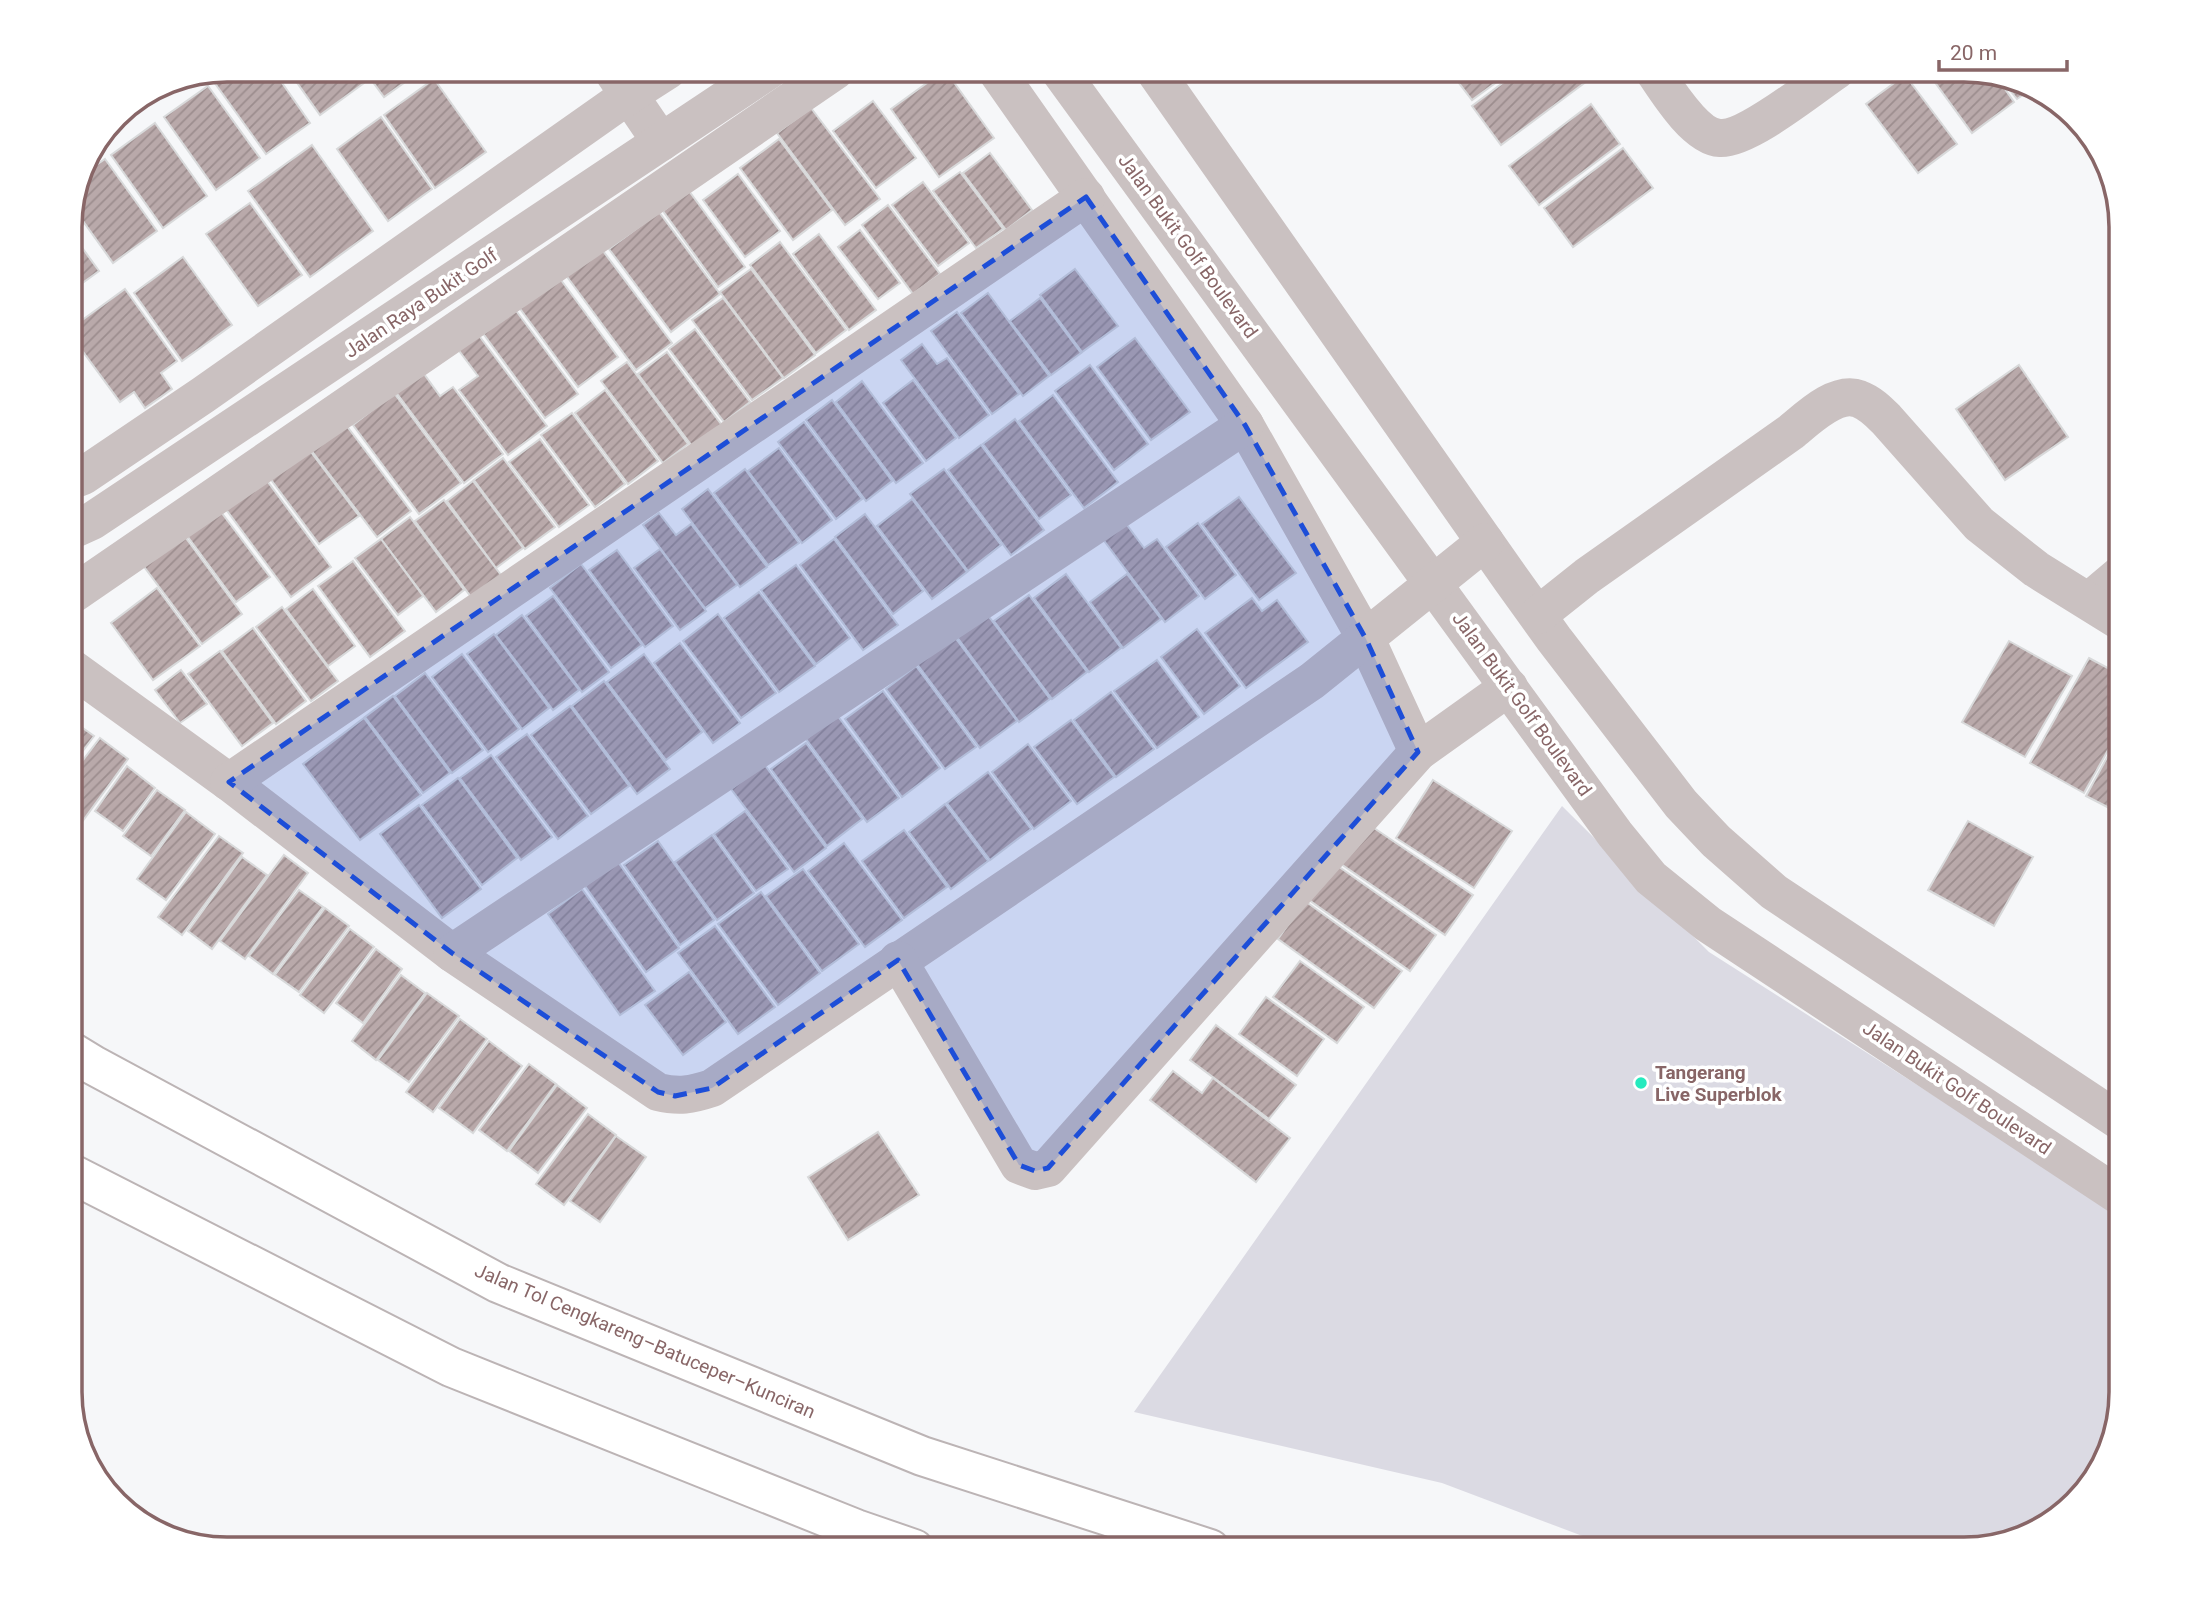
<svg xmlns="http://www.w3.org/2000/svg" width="2191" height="1619" viewBox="0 0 2191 1619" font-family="Roboto,sans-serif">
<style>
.green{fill:#dbdae3}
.building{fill:url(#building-hatch);stroke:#d8d9da;stroke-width:2}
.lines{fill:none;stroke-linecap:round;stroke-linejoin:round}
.highway-casing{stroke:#bcb4b5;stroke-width:42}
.street{stroke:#cac1c1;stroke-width:38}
.highway{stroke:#fff;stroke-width:38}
.marked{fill:#1d4ed8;fill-opacity:0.2;stroke:#1d4ed8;stroke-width:5;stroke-dasharray:14 9;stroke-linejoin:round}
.poi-dot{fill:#25eabe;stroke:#fff;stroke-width:2.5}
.labels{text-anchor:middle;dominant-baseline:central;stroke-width:7;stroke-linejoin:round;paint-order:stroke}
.street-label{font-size:19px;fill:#886667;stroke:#fff}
.poi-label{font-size:19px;font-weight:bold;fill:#886667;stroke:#fff;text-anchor:start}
.rim{fill:none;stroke:#886667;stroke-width:3.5}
</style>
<defs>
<pattern id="building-hatch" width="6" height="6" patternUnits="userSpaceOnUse" patternTransform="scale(1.75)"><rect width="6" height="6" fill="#b9a9aa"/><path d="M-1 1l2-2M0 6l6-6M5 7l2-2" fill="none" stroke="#9c8d8e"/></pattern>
</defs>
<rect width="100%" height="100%" fill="#f6f7f9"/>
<path class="green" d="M1562 806 1709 952 2121 1215V1392L2089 1487 2033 1533 1963 1549H1617L1442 1483 1134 1412Z"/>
<g class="building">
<path d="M231 70H273L310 123 266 154 214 82Z"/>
<path d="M288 70H355L364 83 320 115Z"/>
<path d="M364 70H422L384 97Z"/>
<path d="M945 70 994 138 939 177 891 109Z"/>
<path d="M1449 70H1513L1472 100Z"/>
<path d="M1520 70H1579L1587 81 1501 145 1472 106Z"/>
<path d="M1926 70H1964L2000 82 2014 102 1972 133Z"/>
<path d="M1905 75 1957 144 1918 173 1866 104Z"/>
<path d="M434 79 486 152 435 188 384 115Z"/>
<path d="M2005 84 2027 92 2017 99Z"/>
<path d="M208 86 260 158 216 190 164 117Z"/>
<path d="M873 101 916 158 876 188 833 131Z"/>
<path d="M1591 104 1620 144 1539 205 1509 166Z"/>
<path d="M811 108 880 199 845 225 777 133Z"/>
<path d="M381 117 432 189 388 221 337 149Z"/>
<path d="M155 123 207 196 163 228 111 155Z"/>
<path d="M779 139 832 210 793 240 740 168Z"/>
<path d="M312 145 373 231 310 277 248 191Z"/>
<path d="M1623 148 1653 188 1573 247 1544 208Z"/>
<path d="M990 153 1032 210 1006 230 963 173Z"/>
<path d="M105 159 157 231 113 263 73 207 81 176Z"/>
<path d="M960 172 1003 229 976 248 933 191Z"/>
<path d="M738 174 780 231 745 257 703 200Z"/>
<path d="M923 182 969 243 938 266 892 205Z"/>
<path d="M689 191 745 267 718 287 663 211Z"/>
<path d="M250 203 302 275 258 306 206 234Z"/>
<path d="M888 205 940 274 913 294 862 225Z"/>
<path d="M659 212 720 294 671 332 609 249Z"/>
<path d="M860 230 900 283 878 299 838 247Z"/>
<path d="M70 231 99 271 70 292Z"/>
<path d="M819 234 876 310 849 330 793 254Z"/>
<path d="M780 242 846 330 816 353 750 265Z"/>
<path d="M600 247 672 343 636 370 565 274Z"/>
<path d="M183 257 232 325 182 361 134 293Z"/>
<path d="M751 269 815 355 784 378 720 292Z"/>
<path d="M1075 269 1118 326 1082 352 1040 295Z"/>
<path d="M558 276 618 357 578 387 518 306Z"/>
<path d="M125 289 177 361 161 373 172 389 145 408 134 392 120 402 70 334V329Z"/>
<path d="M988 293 1049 376 1023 396 961 313Z"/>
<path d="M723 298 783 378 752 400 692 320Z"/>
<path d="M1040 298 1081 353 1051 375 1010 321Z"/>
<path d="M514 308 578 394 545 418 482 332Z"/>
<path d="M957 312 1019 394 992 414 931 331Z"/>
<path d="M695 329 750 402 724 422 669 349Z"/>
<path d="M477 333 547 426 508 455 459 390 478 376 457 348Z"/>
<path d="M1135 338 1190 412 1151 440 1097 367Z"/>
<path d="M922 344 937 364 947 358 989 415 959 438 901 360Z"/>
<path d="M667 352 724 428 695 450 638 374Z"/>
<path d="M627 362 688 444 663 463 601 381Z"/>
<path d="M1090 365 1148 444 1114 470 1055 391Z"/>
<path d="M2019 365 2068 437 2005 480 1956 409Z"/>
<path d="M419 367 440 396 453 387 503 454 464 483 392 387Z"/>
<path d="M913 380 956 438 926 461 883 403Z"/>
<path d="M862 381 923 463 896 483 836 402Z"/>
<path d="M605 390 658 461 628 484 575 413Z"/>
<path d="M394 393 461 483 419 514 353 425Z"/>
<path d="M1053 395 1118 482 1084 508 1019 421Z"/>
<path d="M832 400 892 481 866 501 806 420Z"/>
<path d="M572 413 625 484 595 507 541 435Z"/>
<path d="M1015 419 1071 495 1039 519 983 444Z"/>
<path d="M343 421 411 511 377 537 308 446Z"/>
<path d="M804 422 862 499 836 519 778 442Z"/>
<path d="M540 439 589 505 559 527 509 462Z"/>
<path d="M305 444 359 516 319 544 266 473Z"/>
<path d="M981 445 1044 530 1011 555 948 470Z"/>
<path d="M779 448 832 520 802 543 748 471Z"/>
<path d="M503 458 555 527 525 549 474 480Z"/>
<path d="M745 469 799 543 768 565 714 493Z"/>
<path d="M944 469 1001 545 968 571 910 494Z"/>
<path d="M262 474 331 567 291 597 222 504Z"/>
<path d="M473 481 523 548 496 568 447 501Z"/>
<path d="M708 489 767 567 740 587 682 509Z"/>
<path d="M1239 497 1296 573 1259 600 1202 524Z"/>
<path d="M912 499 967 572 932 599 877 526Z"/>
<path d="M444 500 504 579 474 601 415 521Z"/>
<path d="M218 508 270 577 236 602 185 533Z"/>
<path d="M659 513 676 535 691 524 737 585 705 608 643 525Z"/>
<path d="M865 514 923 591 893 614 835 537Z"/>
<path d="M410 517 464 590 436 612 381 539Z"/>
<path d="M1124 521 1144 548 1157 539 1199 596 1165 622 1102 538Z"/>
<path d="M1198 523 1236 575 1205 599 1166 547Z"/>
<path d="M180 530 242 614 202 644 139 560Z"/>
<path d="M381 539 423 596 398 615 355 558Z"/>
<path d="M834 539 898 625 863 650 800 565Z"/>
<path d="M660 549 706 611 680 630 634 568Z"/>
<path d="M617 550 673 626 645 647 589 570Z"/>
<path d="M353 561 405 631 370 657 318 586Z"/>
<path d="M581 564 642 645 611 668 550 588Z"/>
<path d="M796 565 850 638 816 664 761 590Z"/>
<path d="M1066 574 1121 648 1089 672 1034 598Z"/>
<path d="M1127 574 1161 619 1123 648 1090 602Z"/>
<path d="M157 588 200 646 153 680 111 623Z"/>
<path d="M313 589 355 646 328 666 286 609Z"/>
<path d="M759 592 815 666 779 692 724 618Z"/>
<path d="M1029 595 1087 672 1052 699 994 621Z"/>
<path d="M553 596 609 672 582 692 526 616Z"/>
<path d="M1252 598 1262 611 1277 600 1308 642 1246 688 1205 633Z"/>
<path d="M282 607 338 681 311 701 256 627Z"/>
<path d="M718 614 776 693 741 718 683 641Z"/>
<path d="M987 614 1050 699 1019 722 957 637Z"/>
<path d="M522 615 579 690 553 710 496 635Z"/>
<path d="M253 628 306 701 276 724 222 651Z"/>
<path d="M1197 629 1240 686 1204 714 1161 657Z"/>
<path d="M494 634 549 708 522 729 467 654Z"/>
<path d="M954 636 1017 721 980 748 917 664Z"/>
<path d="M2009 641 2072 676 2025 757 1962 722Z"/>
<path d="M680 643 740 723 713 743 654 663Z"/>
<path d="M220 651 273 723 242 746 188 674Z"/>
<path d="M462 654 519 729 488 752 432 677Z"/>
<path d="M644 654 702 732 666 760 607 682Z"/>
<path d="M2089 658 2121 675V727L2084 793 2030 763Z"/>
<path d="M1157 660 1199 717 1157 748 1114 691Z"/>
<path d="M916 666 976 747 945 769 886 689Z"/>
<path d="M181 670 207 704 180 723 155 690Z"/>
<path d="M425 673 483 750 452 773 395 696Z"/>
<path d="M604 681 670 769 637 794 572 706Z"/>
<path d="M883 691 940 768 902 797 845 719Z"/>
<path d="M1111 692 1154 749 1116 777 1074 720Z"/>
<path d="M393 696 450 773 423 793 365 717Z"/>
<path d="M570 706 629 786 591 814 531 735Z"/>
<path d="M837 715 899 798 867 822 806 739Z"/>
<path d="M364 718 421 795 360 840 303 764Z"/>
<path d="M70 719 94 736 70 768Z"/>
<path d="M1071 720 1114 777 1077 804 1034 747Z"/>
<path d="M2121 732V814L2086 796Z"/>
<path d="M527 734 588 816 558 839 496 757Z"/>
<path d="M100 738 128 759 79 826 70 819V777Z"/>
<path d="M806 743 862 819 827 846 771 769Z"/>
<path d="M1028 744 1071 801 1034 829 992 772Z"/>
<path d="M491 755 552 837 521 860 460 778Z"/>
<path d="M764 764 826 848 794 872 731 789Z"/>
<path d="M127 766 155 788 123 831 95 811Z"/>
<path d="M988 772 1031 829 990 860 947 803Z"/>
<path d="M458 778 517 858 482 885 422 805Z"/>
<path d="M1433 780 1512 831 1474 888 1396 838Z"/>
<path d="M157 790 185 810 151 856 123 836Z"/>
<path d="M945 804 988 861 951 889 909 832Z"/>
<path d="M419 805 481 889 442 918 380 834Z"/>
<path d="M745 811 788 869 756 891 714 834Z"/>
<path d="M186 812 215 834 166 900 137 879Z"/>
<path d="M1968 821 2033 857 1994 926 1928 890Z"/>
<path d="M1368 824 1473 895 1445 935 1341 864Z"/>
<path d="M904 830 947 887 904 918 862 861Z"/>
<path d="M712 835 754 893 717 920 675 862Z"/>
<path d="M219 836 243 853 182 935 158 917Z"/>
<path d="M658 841 714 920 680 945 624 865Z"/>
<path d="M844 843 902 920 865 947 808 871Z"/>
<path d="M284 855 308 873 245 959 220 941Z"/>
<path d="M242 857 267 875 212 949 188 931Z"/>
<path d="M618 862 679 948 646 972 585 886Z"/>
<path d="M1335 864 1436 935 1410 971 1309 900Z"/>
<path d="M803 869 859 944 822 971 766 896Z"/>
<path d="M582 889 655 991 620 1015 548 914Z"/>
<path d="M299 890 323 907 273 974 249 956Z"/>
<path d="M761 892 820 973 778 1005 718 924Z"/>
<path d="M1305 901 1402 971 1374 1008 1278 939Z"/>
<path d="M325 908 349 926 299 992 275 975Z"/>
<path d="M715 926 775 1007 738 1034 678 953Z"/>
<path d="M350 929 374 947 324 1013 300 995Z"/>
<path d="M376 949 402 969 363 1023 336 1003Z"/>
<path d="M1300 961 1364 1007 1337 1043 1273 997Z"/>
<path d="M689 972 726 1022 683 1055 645 1005Z"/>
<path d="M401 975 425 993 376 1060 352 1041Z"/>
<path d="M427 993 459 1016 409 1082 378 1060Z"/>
<path d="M1266 997 1324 1039 1297 1076 1239 1034Z"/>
<path d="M460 1019 487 1039 433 1112 406 1092Z"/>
<path d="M1216 1025 1296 1085 1269 1119 1190 1060Z"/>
<path d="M489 1041 522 1066 473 1133 439 1108Z"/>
<path d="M529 1064 556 1084 507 1151 479 1130Z"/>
<path d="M1173 1071 1202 1093 1213 1078 1290 1138 1256 1182 1150 1100Z"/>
<path d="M557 1085 587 1108 538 1173 509 1151Z"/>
<path d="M588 1114 616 1135 564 1205 536 1184Z"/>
<path d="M878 1132 919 1195 848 1240 808 1177Z"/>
<path d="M616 1136 646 1157 600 1222 570 1201Z"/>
</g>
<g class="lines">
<defs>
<g id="highway">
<path d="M70 1051 93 1065 498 1283 922 1456 1210 1549"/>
<path d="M70 1173 451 1367 856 1529 914 1549"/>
</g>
</defs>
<use href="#highway" class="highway-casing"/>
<g class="street">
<path d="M612 70 661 142"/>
<path d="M996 70 1245 425 1366 639 1418 752"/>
<path d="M1059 70 1615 834 1651 878 1708 924 2121 1197"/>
<path d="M1154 70 1511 579 1554 639 1681 804 1716 841 1774 892 2121 1122"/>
<path d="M1653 70C1666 89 1695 137 1720 138 1747 140 1813 86 1837 70"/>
<path d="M70 481 83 476 203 395 629 95 668 70"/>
<path d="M70 531 92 521 769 70"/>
<path d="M70 596 836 70"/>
<path d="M2089 601 2121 574"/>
<path d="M1538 615 1587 576 1791 432C1807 419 1836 390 1859 399 1870 403 1878 411 1886 419L1979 524 2036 569 2121 622"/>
<path d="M70 667 229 782 452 953 658 1092C679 1097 691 1095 712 1088L1312 681 1485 542"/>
<path d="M229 782 1086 197"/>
<path d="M452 953 1245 425"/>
<path d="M898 960 1019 1165 1035 1171 1048 1168 1418 752 1509 687"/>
</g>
<use href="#highway" class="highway"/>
</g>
<path class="marked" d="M1086 197 1245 425 1366 639 1418 752 1048 1168 1035 1171 1019 1165 898 960 712 1088 675 1096 658 1092 452 953 229 782Z"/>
<circle class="poi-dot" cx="1641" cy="1083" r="7"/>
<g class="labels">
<g class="street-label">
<text transform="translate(1188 246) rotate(54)">Jalan Bukit Golf Boulevard</text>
<text transform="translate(421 303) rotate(-34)">Jalan Raya Bukit Golf</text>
<text transform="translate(1522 704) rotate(54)">Jalan Bukit Golf Boulevard</text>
<text transform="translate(1957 1088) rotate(34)">Jalan Bukit Golf Boulevard</text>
<text transform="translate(645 1341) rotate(23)">Jalan Tol Cengkareng–Batuceper–Kunciran</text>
</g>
<g class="poi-label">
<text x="1655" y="1072">Tangerang<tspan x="1655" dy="22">Live Superblok</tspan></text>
</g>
</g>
<path d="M0 0H2191V1619H0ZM227 82H1964A145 145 0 0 1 2109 227V1392A145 145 0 0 1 1964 1537H227A145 145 0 0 1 82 1392V227A145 145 0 0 1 227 82Z" fill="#fff" fill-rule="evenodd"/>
<path class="rim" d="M227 82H1964A145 145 0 0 1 2109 227V1392A145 145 0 0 1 1964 1537H227A145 145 0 0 1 82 1392V227A145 145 0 0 1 227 82Z"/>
<path d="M1939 60v10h128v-10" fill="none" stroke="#886667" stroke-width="3.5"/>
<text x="1950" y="60" font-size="21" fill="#886667" stroke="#ffffff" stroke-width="5" paint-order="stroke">20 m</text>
</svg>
